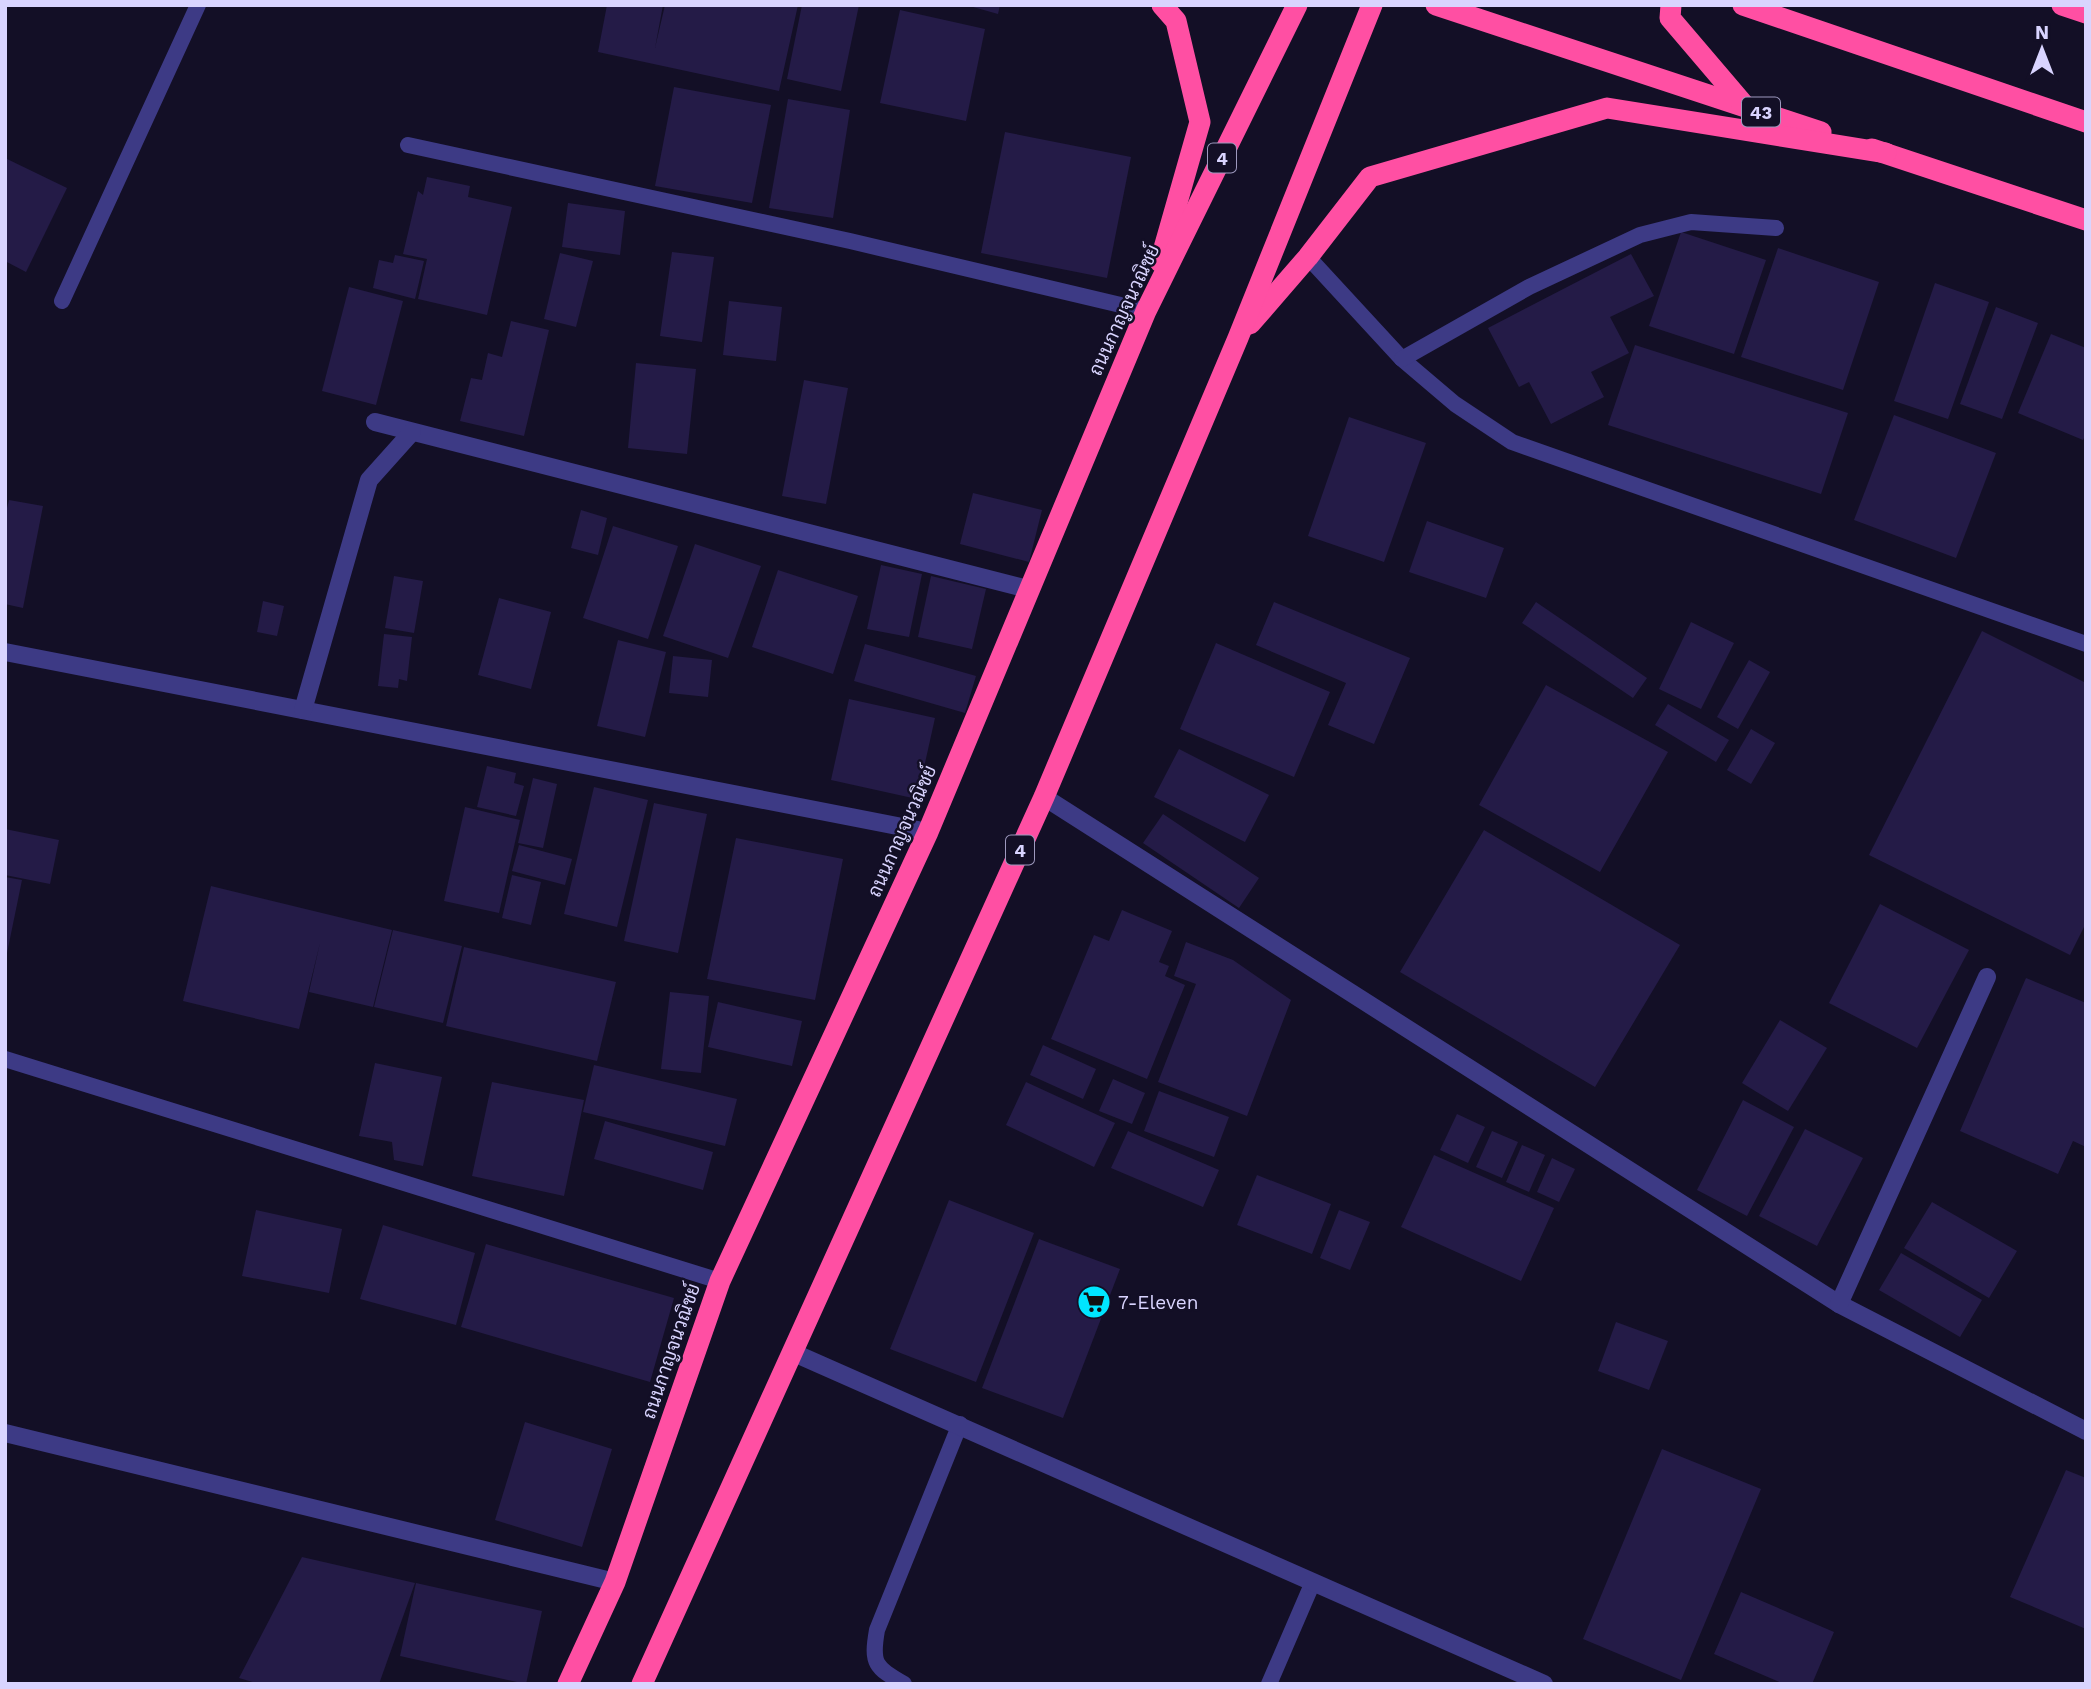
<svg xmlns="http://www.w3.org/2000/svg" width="2091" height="1689" viewBox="0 0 2091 1689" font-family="'Work Sans',Sarabun,sans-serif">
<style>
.building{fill:#241b47}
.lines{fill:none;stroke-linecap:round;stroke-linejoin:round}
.lane{stroke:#3d3a85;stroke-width:16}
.street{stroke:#3d3a85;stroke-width:18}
.highway{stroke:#ff4fa3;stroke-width:21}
.labels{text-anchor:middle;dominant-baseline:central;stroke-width:5;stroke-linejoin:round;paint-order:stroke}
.shield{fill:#130f26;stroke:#9e99be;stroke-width:2}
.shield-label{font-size:18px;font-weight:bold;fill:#d9d4ff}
.street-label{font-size:19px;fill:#d9d4ff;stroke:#130f26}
.poi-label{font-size:19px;fill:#d9d4ff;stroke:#130f26;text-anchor:start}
</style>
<rect width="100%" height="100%" fill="#130f26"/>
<g class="building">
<path d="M607 5H663L655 48 665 5H798L779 91 598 52Z"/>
<path d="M802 5H859L841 91 787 79Z"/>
<path d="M966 5H1000L998 14Z"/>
<path d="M900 10 985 29 966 121 880 103Z"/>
<path d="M674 87 771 105 752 203 655 186Z"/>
<path d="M788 99 850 110 833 218 769 208Z"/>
<path d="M1005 132 1131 157 1107 278 981 253Z"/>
<path d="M5 158 67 188 26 272 5 261Z"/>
<path d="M427 177 470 186 468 197 512 207 487 315 418 299 427 259 403 254 418 191 423 195Z"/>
<path d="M568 203 625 211 620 255 562 247Z"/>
<path d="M1681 232 1766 260 1734 354 1649 326Z"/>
<path d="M1778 248 1879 282 1843 390 1741 357Z"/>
<path d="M672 252 714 257 702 342 660 336Z"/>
<path d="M560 253 593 261 576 327 544 319Z"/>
<path d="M1631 254 1654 296 1610 317 1629 353 1591 372 1604 397 1551 424 1529 382 1519 387 1488 328Z"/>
<path d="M395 255 424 261 415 299 373 288 379 260 393 263Z"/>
<path d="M1935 283 1989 302 1948 419 1894 401Z"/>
<path d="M349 287 403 301 376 405 322 391Z"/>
<path d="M729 301 782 307 776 361 723 355Z"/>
<path d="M1996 307 2038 323 2002 419 1960 404Z"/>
<path d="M511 321 549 330 524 436 460 421 471 378 482 380 488 353 502 357Z"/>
<path d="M2051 334 2086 348V434L2083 440 2018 413Z"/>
<path d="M1635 345 1848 413 1821 494 1608 425Z"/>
<path d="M636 363 696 369 687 454 628 448Z"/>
<path d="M804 380 848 388 826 504 782 496Z"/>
<path d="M1894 415 1996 453 1956 558 1854 520Z"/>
<path d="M1349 417 1426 443 1384 562 1308 536Z"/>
<path d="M973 493 1042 510 1029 562 960 544Z"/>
<path d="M9 500 43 506 23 608 5 604V516Z"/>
<path d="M581 510 607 518 598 555 571 548Z"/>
<path d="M1427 521 1504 548 1486 598 1409 572Z"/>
<path d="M613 526 678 546 648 639 583 618Z"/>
<path d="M695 544 761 566 728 658 663 636Z"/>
<path d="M881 565 922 574 909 637 867 629Z"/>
<path d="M778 570 858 596 833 674 752 647Z"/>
<path d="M394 576 423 581 414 633 385 628Z"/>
<path d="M931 576 986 589 972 649 918 637Z"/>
<path d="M499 598 551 612 531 689 478 675Z"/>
<path d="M263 601 284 606 277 636 257 632Z"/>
<path d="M1274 602 1410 658 1374 744 1328 725 1346 683 1256 645Z"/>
<path d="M1536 602 1647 678 1633 698 1522 623Z"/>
<path d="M1691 622 1734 643 1701 709 1659 689Z"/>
<path d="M1982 631 2086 683V923L2070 955 1869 855Z"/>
<path d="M384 634 412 637 407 681 399 679 398 688 378 686Z"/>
<path d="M618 640 666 652 645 737 597 726Z"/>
<path d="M1216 643 1330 692 1294 777 1180 729Z"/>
<path d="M865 644 976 676 965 713 854 681Z"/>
<path d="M673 656 712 660 708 697 669 693Z"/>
<path d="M1749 660 1770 672 1738 729 1717 717Z"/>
<path d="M1546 685 1668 752 1600 872 1479 805Z"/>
<path d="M849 699 935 718 917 799 831 780Z"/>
<path d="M1668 704 1729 740 1716 762 1655 725Z"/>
<path d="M1751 729 1775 743 1751 784 1727 770Z"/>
<path d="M1179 749 1269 795 1245 842 1154 797Z"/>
<path d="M487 766 516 773 514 783 524 786 516 816 477 807Z"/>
<path d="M533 778 557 784 543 848 518 843Z"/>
<path d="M594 787 648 800 617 927 564 914Z"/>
<path d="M654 803 707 814 678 953 624 941Z"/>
<path d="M465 807 520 820 499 913 444 901Z"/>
<path d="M1163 814 1259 878 1239 908 1143 843Z"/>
<path d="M5 829 59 840 50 884 5 875Z"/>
<path d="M1484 830 1680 945 1595 1087 1400 972Z"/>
<path d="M736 838 843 859 815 1000 707 979Z"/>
<path d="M519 845 572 859 565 885 512 871Z"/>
<path d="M512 875 541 882 531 925 502 918Z"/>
<path d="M5 877 22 880 6 958H5Z"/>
<path d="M211 886 392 930 373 1007 309 992 320 943 299 1029 183 1001Z"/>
<path d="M1880 904 1969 950 1917 1048 1829 1003Z"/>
<path d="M1122 910 1172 931 1159 962 1169 966 1165 976 1185 985 1147 1079 1051 1039 1094 935 1109 941Z"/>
<path d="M393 930 462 946 443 1023 374 1007Z"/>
<path d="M1186 942 1233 960 1291 1000 1247 1116 1158 1082 1196 984 1174 976Z"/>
<path d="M464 947 616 982 597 1061 446 1026Z"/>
<path d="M2026 978 2086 1003V1147L2073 1141 2058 1174 1960 1131Z"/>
<path d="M670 992 709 996 701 1073 661 1069Z"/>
<path d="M718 1002 802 1021 792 1066 708 1047Z"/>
<path d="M1780 1020 1827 1048 1788 1111 1742 1083Z"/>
<path d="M1043 1045 1096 1069 1083 1099 1030 1075Z"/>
<path d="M375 1063 442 1077 423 1166 394 1160 392 1142 359 1136Z"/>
<path d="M594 1065 737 1099 725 1146 583 1112Z"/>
<path d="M1113 1079 1145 1093 1132 1124 1099 1111Z"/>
<path d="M492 1082 584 1100 564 1196 472 1176Z"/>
<path d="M1026 1082 1115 1123 1094 1167 1006 1125Z"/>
<path d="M1159 1091 1229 1117 1214 1157 1144 1131Z"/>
<path d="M1743 1100 1794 1127 1747 1216 1697 1190Z"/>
<path d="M1457 1114 1485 1127 1468 1163 1440 1150Z"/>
<path d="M605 1121 713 1152 703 1190 594 1159Z"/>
<path d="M1805 1129 1863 1158 1817 1246 1759 1216Z"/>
<path d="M1128 1131 1219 1170 1203 1207 1111 1168Z"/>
<path d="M1492 1131 1518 1142 1502 1178 1476 1167Z"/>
<path d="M1522 1145 1545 1155 1529 1192 1506 1182Z"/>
<path d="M1434 1155 1554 1208 1521 1281 1401 1227Z"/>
<path d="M1552 1158 1575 1169 1559 1202 1537 1192Z"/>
<path d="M1257 1175 1331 1204 1312 1254 1237 1225Z"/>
<path d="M949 1200 1034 1233 976 1382 890 1349Z"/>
<path d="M1932 1202 2017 1251 1989 1298 1904 1248Z"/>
<path d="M256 1210 342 1229 329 1293 242 1276Z"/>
<path d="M1339 1210 1370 1222 1350 1270 1320 1258Z"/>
<path d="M383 1225 475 1253 456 1325 360 1299Z"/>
<path d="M1039 1239 1120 1269 1063 1418 982 1388Z"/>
<path d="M486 1244 674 1298 650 1382 461 1327Z"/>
<path d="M1901 1253 1982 1300 1960 1337 1879 1290Z"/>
<path d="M1616 1322 1668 1341 1649 1390 1598 1371Z"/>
<path d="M525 1422 612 1449 582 1547 495 1520Z"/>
<path d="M1662 1449 1761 1489 1681 1680 1583 1639Z"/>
<path d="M2066 1470 2086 1478V1629L2010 1597Z"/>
<path d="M302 1557 415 1583 379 1684H259L239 1678Z"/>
<path d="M416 1583 542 1611 526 1684 400 1656Z"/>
<path d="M1741 1592 1834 1632 1812 1684H1784L1714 1654Z"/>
</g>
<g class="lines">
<g class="lane">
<path d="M408 145 850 241 1146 311"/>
<path d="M1308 257 1402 359 1455 404 1512 442 2086 644"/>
<path d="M62 301 198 5"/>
<path d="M1402 359 1529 287 1640 235 1691 222 1776 228"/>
<path d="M5 1059 720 1281"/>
<path d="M904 1684C875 1667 871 1664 877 1630L960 1424"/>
<path d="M1269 1684 1313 1582"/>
</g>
<g class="street">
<path d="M375 422 1028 589"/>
<path d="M5 652 928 832"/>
<path d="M303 710 369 480 412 432"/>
<path d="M1044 797 1839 1304 2086 1431"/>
<path d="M1839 1304 1987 977"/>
<path d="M794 1353 1544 1684"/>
<path d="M5 1433 615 1582"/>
</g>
<g class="highway">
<path d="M1436 5 1821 132"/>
<path d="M1671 5 1670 18 1745 106"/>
<path d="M1743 5 2086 122"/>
<path d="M2062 5 2086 13"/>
<path d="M1872 149 2086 220"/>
<path d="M1160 262 1200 122 1176 21 1162 5"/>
<path d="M1250 324 1308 257 1370 177 1607 108 1886 153"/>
<path d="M568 1684 615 1582 720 1281 928 832 1146 311 1297 5"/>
<path d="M642 1684 1044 797 1238 338 1372 5"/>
</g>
</g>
<defs>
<symbol id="supermarket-disc" viewBox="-11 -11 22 22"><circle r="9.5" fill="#00e5ff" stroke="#130f26"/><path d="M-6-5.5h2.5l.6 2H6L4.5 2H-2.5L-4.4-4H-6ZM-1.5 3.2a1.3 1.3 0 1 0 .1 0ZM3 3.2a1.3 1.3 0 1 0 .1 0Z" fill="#111"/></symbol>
</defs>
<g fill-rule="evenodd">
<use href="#supermarket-disc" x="1075" y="1283" width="38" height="38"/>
</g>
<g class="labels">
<g class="shield">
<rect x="1742" y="97.5" width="38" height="29" rx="5"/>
<rect x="1208" y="143.5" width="28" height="29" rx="5"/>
<rect x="1006" y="835.5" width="28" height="29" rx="5"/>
</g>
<g class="shield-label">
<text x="1761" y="112">43</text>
<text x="1222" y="158">4</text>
<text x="1020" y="850">4</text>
</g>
<g class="street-label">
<text transform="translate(1124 310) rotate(-65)">ถนนกาญจนวณิชย์</text>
<text transform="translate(902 831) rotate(-66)">ถนนกาญจนวณิชย์</text>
<text transform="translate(671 1351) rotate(-71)">ถนนกาญจนวณิชย์</text>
</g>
<g class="poi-label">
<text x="1118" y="1302">7-Eleven</text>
</g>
</g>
<rect width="2091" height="1689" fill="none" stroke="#d9d4ff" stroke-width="14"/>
<g transform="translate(2042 49)" stroke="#130f26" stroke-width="5" paint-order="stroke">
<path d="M0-5L12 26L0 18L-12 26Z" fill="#d9d4ff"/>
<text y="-10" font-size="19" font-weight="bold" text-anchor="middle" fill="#d9d4ff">N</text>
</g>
</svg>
